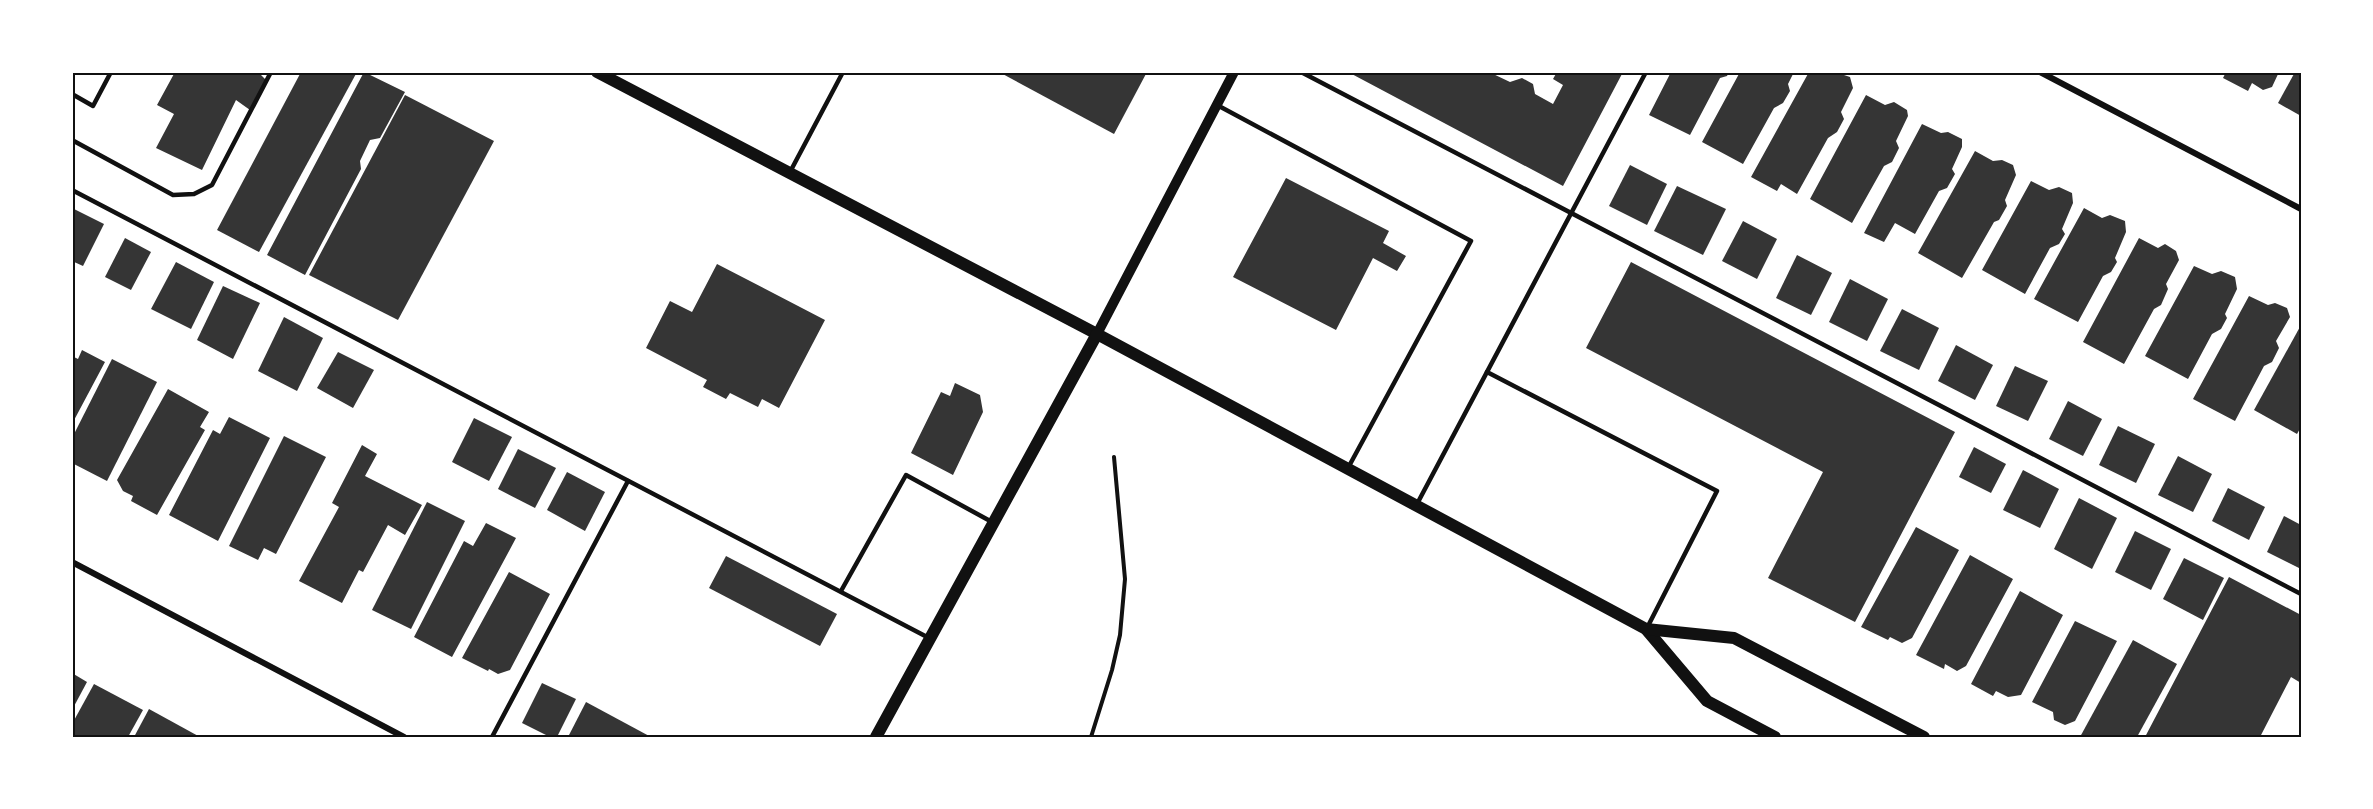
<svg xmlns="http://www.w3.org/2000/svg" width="2373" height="809" viewBox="0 0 2373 809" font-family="Overpass,sans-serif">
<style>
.building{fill:#353535}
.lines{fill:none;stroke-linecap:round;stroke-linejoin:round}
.path{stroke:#111;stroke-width:4}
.service{stroke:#111;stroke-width:4.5}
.minor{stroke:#111;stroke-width:6}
.tertiary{stroke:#111;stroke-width:10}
.secondary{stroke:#111;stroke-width:12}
.neatline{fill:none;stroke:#111;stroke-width:2}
</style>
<rect width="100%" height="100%" fill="#fff"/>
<g class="building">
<path d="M175 72H258L266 80 250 110 236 100 202 170 156 148 174 114 157 105Z"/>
<path d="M301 72H357L259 252 217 230Z"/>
<path d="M364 72 405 92 380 138 370 140 360 161 361 169 305 275 267 255Z"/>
<path d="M999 72H1147L1114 134Z"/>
<path d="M1348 72H1489L1510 82 1522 78 1533 84 1535 94 1553 104 1563 85 1553 79 1557 72H1623L1563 186Z"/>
<path d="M1671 72H1729L1727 76 1720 78 1690 135 1649 115Z"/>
<path d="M1740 72H1794L1788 84 1790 91 1783 103 1774 108 1743 164 1702 142Z"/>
<path d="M1809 72 1838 73 1850 77 1853 88 1841 112 1844 119 1837 132 1828 138 1797 194 1781 184 1777 191 1751 177Z"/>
<path d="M2226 72H2279L2272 87 2263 90 2252 83 2248 91 2223 78Z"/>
<path d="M2295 72H2301V116L2278 103Z"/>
<path d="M405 95 494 141 398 320 309 275Z"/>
<path d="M1866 95 1885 105 1894 102 1907 110 1908 116 1896 141 1899 148 1892 162 1884 166 1852 223 1810 199Z"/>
<path d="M1922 124 1941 133 1948 132 1962 139V147L1952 169 1955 174 1947 188 1939 191 1915 234 1895 223 1884 242 1864 233Z"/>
<path d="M1975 151 1993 161 2002 160 2013 165 2016 175 2005 200 2007 206 1999 220 1994 222 1962 278 1918 253Z"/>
<path d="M1630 165 1667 184 1647 225 1609 206Z"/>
<path d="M1286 178 1389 231 1383 243 1406 256 1397 271 1373 258 1336 330 1233 277Z"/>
<path d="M2031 181 2049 190 2059 187 2072 193 2073 203 2062 229 2065 234 2059 244 2050 248 2025 294 1982 270Z"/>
<path d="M1677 186 1726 209 1703 255 1654 231Z"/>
<path d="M72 208 104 224 83 266 72 261Z"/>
<path d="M2084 208 2102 218 2110 215 2125 221 2126 232 2115 258 2117 262 2111 272 2103 276 2078 322 2034 299Z"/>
<path d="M1743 221 1777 239 1757 279 1722 261Z"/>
<path d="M125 238 151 252 131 290 105 277Z"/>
<path d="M2139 238 2158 248 2165 244 2176 251 2179 260 2166 284 2168 289 2161 305 2154 309 2124 364 2083 342Z"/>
<path d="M1797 255 1832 273 1811 315 1776 298Z"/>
<path d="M176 262 214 282 191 329 151 309Z"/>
<path d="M1631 262 1955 432 1855 622 1768 578 1823 472 1586 348Z"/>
<path d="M717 264 825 320 779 408 762 399 758 407 730 393 726 399 703 387 707 380 646 348 670 301 692 312Z"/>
<path d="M2194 266 2212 274 2221 271 2235 277 2237 289 2225 314 2227 318 2221 329 2212 334 2188 379 2145 356Z"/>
<path d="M1850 279 1888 299 1867 341 1829 322Z"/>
<path d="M223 286 260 303 233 359 197 340Z"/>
<path d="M2249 296 2268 305 2275 303 2287 308 2290 317 2276 341 2279 348 2272 362 2264 366 2235 421 2193 399Z"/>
<path d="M1902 309 1939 328 1919 370 1880 351Z"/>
<path d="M284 317 323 338 297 391 258 371Z"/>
<path d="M2301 325V427L2297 434 2254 410Z"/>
<path d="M1956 345 1993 365 1975 400 1938 381Z"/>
<path d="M82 350 105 362 72 424V356L78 359Z"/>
<path d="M338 352 374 370 353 408 317 388Z"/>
<path d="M112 359 157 382 107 481 72 463V438Z"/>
<path d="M2015 366 2048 381 2028 421 1996 406Z"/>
<path d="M955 383 980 395 983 412 953 475 911 453 941 392 950 396Z"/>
<path d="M168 389 209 412 200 427 205 430 157 515 131 501 133 496 123 491 117 480Z"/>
<path d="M2068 401 2102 419 2083 456 2049 439Z"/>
<path d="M229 417 270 438 218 541 169 515 213 430 220 434Z"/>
<path d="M474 418 512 437 489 481 452 462Z"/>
<path d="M2118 426 2155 444 2136 483 2099 465Z"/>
<path d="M284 436 326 457 276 554 264 548 258 560 229 546Z"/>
<path d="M362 445 377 454 365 476 422 505 405 535 388 525 363 572 359 570 342 603 299 581 339 507 332 503Z"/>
<path d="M1974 447 2006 464 1991 493 1959 477Z"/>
<path d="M518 449 556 468 535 508 498 489Z"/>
<path d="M2178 456 2212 474 2193 512 2158 495Z"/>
<path d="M2023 470 2059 489 2040 528 2003 510Z"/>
<path d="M567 472 605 492 585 531 547 510Z"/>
<path d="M2228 488 2265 507 2249 540 2212 521Z"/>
<path d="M2079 498 2117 518 2092 569 2054 549Z"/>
<path d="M427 502 465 521 411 629 372 610Z"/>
<path d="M2284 516 2301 525V569L2267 552Z"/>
<path d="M486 523 516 538 452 657 414 637 464 541 473 546Z"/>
<path d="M1916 527 1959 550 1912 638 1902 643 1890 637 1888 640 1861 627Z"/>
<path d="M2135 531 2171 549 2151 590 2115 572Z"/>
<path d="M1970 555 2013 579 1966 666 1957 671 1945 664 1944 669 1916 655Z"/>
<path d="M726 556 837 614 820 646 709 588Z"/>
<path d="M2184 558 2224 578 2203 620 2163 599Z"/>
<path d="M509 572 550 594 510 670 498 674 489 669 488 671 462 658Z"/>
<path d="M2229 577 2301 615V683L2291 677 2260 737H2145Z"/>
<path d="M2020 591 2063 615 2021 695 2008 697 1996 691 1993 696 1971 684Z"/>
<path d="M2075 621 2117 641 2075 721 2065 725 2054 720 2053 712 2032 702Z"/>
<path d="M2133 640 2177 664 2137 737H2080Z"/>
<path d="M72 673 87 682 72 710Z"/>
<path d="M542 683 576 699 557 737H550L522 723Z"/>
<path d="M94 684 143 710 128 737H72V724Z"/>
<path d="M586 702 651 737H568Z"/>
<path d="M149 709 200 737H134Z"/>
</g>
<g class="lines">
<path class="path" d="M1091 737 1112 670 1120 635 1125 579 1114 457"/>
<g class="service">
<path d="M1301 72 2301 594"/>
<path d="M72 94 93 106 111 72"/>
<path d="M1217 105 1471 241 1348 468"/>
<path d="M72 140 173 195 194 194 212 185 271 72"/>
<path d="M790 172 843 72"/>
<path d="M72 190 929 638"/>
<path d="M1487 372 1717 491 1648 626"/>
<path d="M1417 504 1646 72"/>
<path d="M841 591 906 475 992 522"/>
<path d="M492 737 628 481"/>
</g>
<g class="minor">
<path d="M2040 72 2301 209"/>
<path d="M72 562 404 737"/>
</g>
<path class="tertiary" d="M1097 334 1234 72"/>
<g class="secondary">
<path d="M597 72 1097 334 1646 629 1707 701 1775 737"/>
<path d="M1646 629 1734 638 1924 737"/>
<path d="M876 737 1097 334"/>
</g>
</g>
<rect width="2373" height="809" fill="none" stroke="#ffffff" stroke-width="147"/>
<rect x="74" y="74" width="2226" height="662" class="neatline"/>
</svg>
